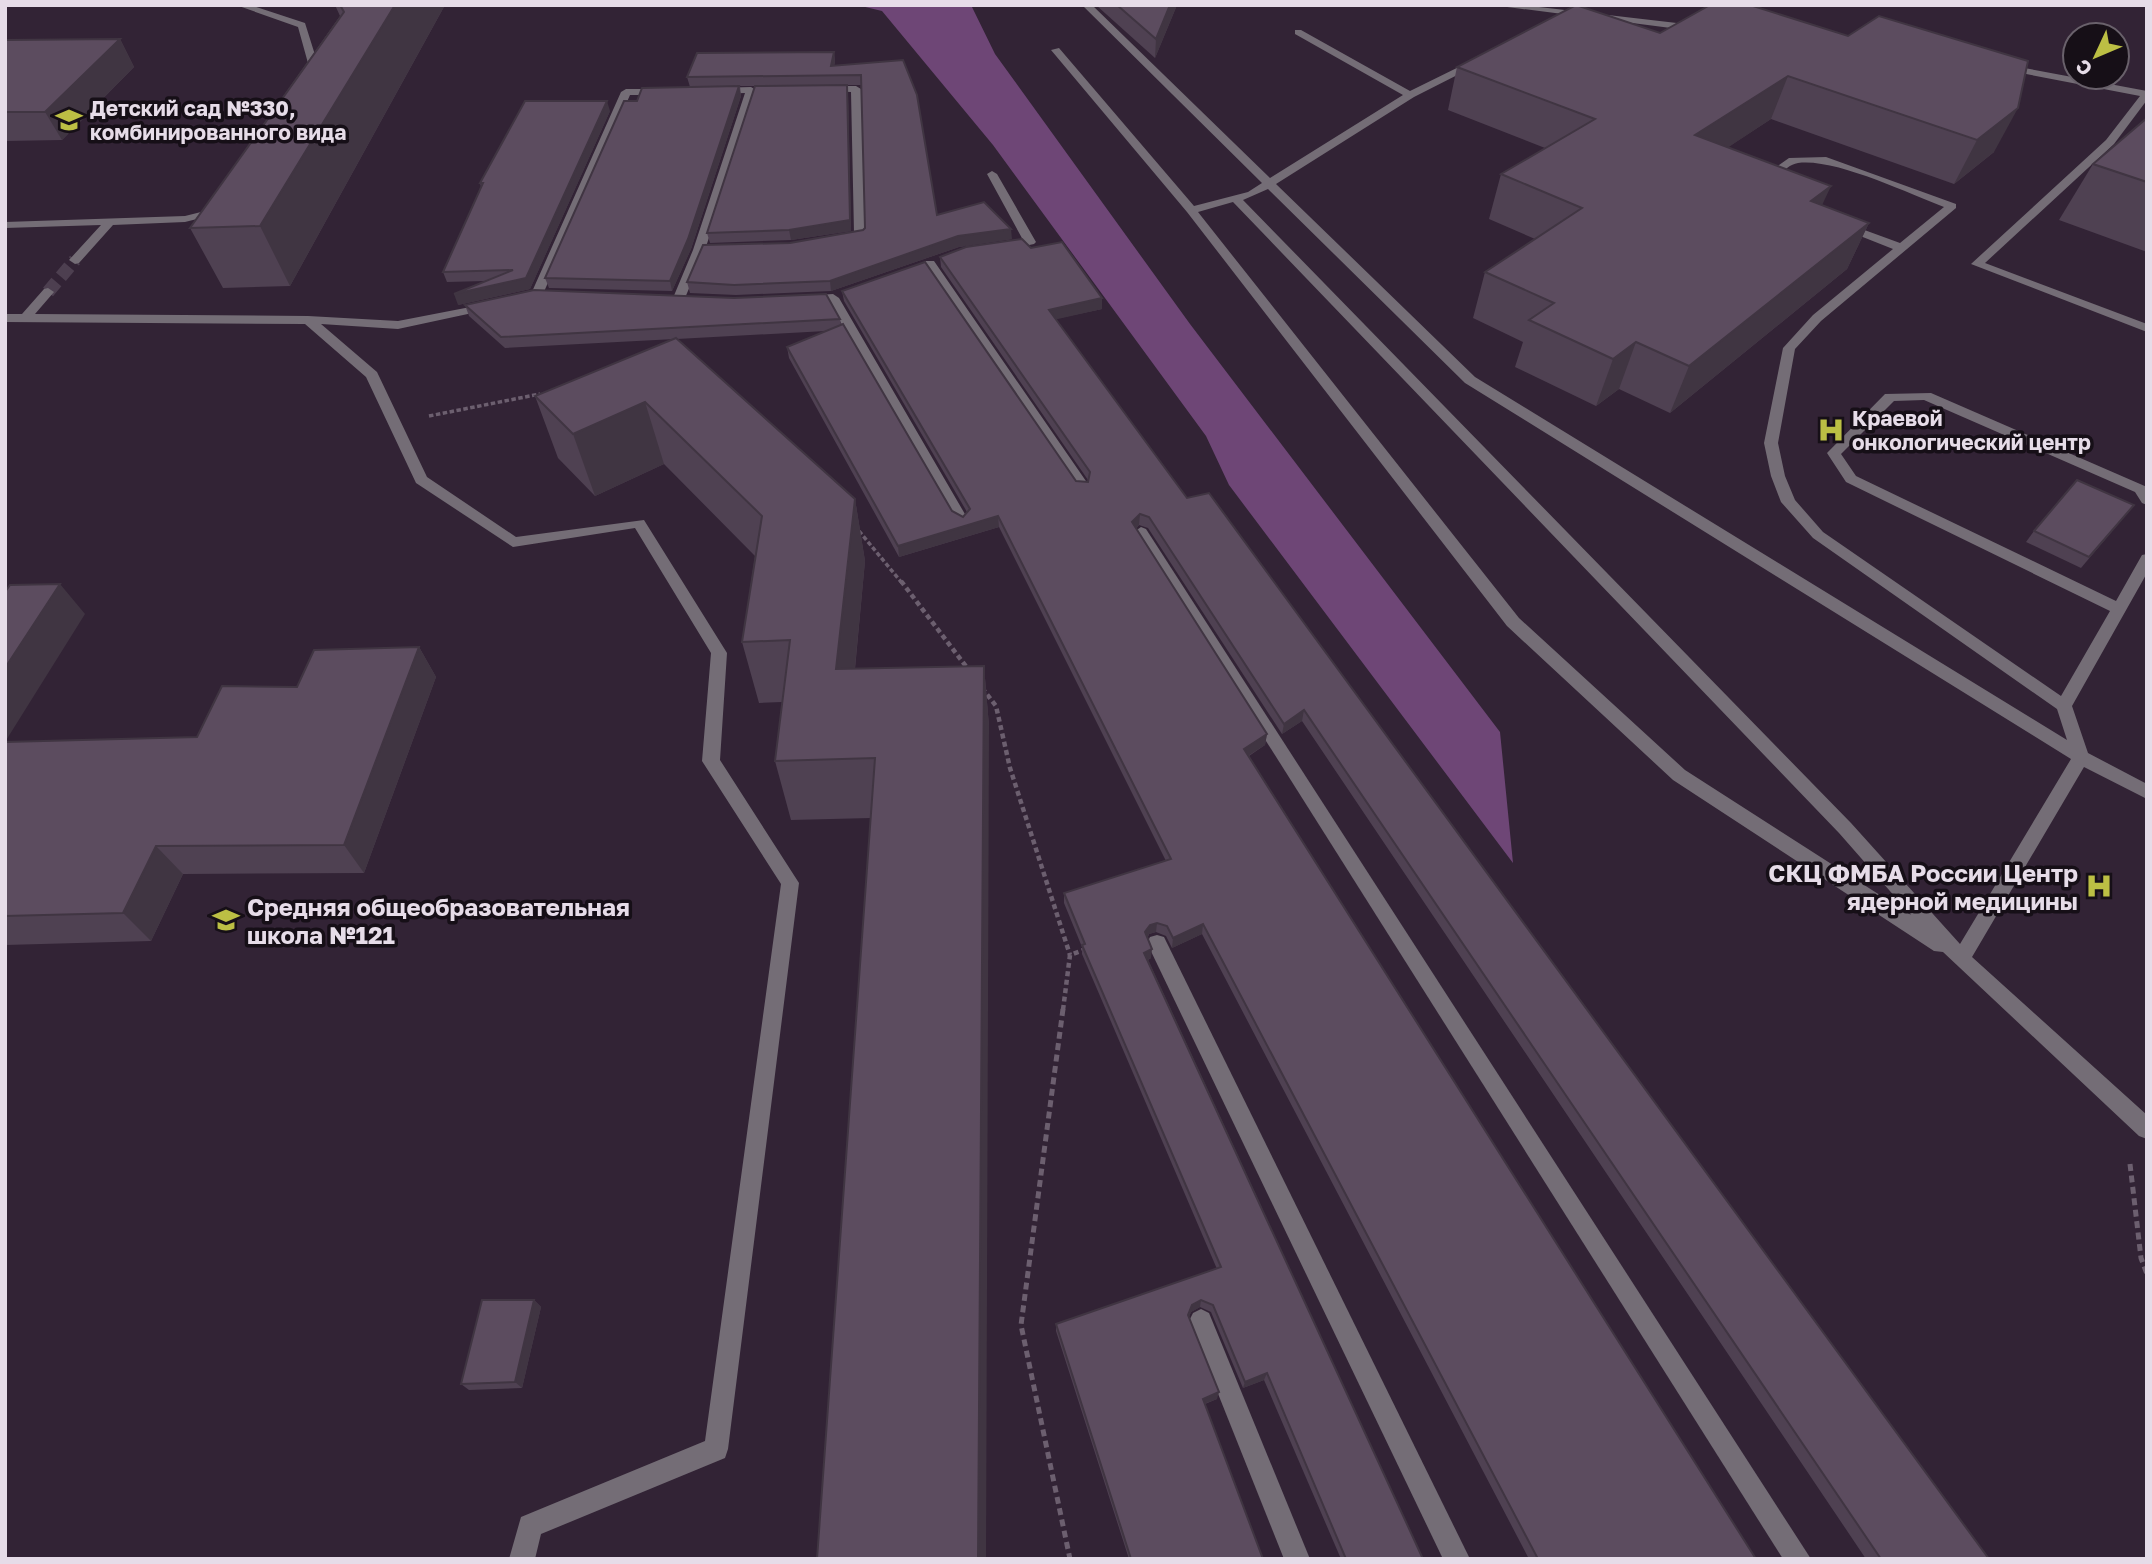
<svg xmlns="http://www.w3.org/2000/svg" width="2152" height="1564" viewBox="0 0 2152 1564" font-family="'Golos Text',sans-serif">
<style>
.forest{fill:#6e4676}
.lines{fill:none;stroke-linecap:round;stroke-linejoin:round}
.minor-tunnel{stroke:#4d3f50;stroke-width:13;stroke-dasharray:13 7;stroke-linecap:butt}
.path-far2{stroke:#6c5f6f;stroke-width:3.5;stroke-dasharray:4.5 2.5;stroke-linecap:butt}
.path-far1{stroke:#6c5f6f;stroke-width:4.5;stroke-dasharray:5 3.5;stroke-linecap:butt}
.path{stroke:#6c5f6f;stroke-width:5;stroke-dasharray:7 4.5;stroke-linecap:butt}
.minor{fill:#746d76;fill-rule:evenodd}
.wall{fill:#4f4152}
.shaded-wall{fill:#403542}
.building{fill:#5c4c5f;stroke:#403542;stroke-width:2}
.labels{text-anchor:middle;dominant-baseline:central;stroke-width:7;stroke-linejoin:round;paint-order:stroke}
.far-poi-label{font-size:21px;font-weight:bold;fill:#e6dce8;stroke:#160f17;text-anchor:start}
.poi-label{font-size:24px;font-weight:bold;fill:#e6dce8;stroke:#160f17;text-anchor:end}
</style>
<rect width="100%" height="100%" fill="#322335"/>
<path class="forest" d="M857 5H971L995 54 1190 324 1500 732 1513 863 1229 485 1206 436 993 145 882 11Z"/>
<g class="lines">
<path class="minor-tunnel" d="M48 292 75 260"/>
<g class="path-far2">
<path d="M429 416 540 394"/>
<path d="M859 531 902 583"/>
</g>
<g class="path-far1">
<path d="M901 581 968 669"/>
<path d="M982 688 996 706 1010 768 1070 955"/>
<path d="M1063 1010 1070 955 1086 949"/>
</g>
<g class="path">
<path d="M1063 1009 1021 1325 1070 1559"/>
<path d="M2130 1164 2141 1258 2147 1274"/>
</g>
<g class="minor">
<path d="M236 5H250L305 23 321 74 318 79 309 77 311 74 298 27Z"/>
<path d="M1082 5H1092L1270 178 1403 95 1295 34V30H1301L1410 91 1473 60H1479V64L1414 97 1276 184 1475 377 2067 740 2057 709 1813 538 1781 502 1771 476 1764 443 1783 348 1813 315 1893 249 1840 228V224H1848L1900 243 1944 207C1907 193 1835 158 1798 163 1784 165 1776 184 1761 182V178L1789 158 1826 157 1956 204V208L1821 321 1795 349 1778 443 1785 476 1795 500 1823 532 2061 696 2110 611 1846 482 1827 453 1885 394 1931 393 2147 487V505L2142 503 2135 492 1924 400 1894 401 1841 454 1856 476 2116 601 2142 555 2147 554V573L2072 706 2088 753 2147 784V799L2084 767 1972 957 2147 1115V1139L2139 1136 1943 952 1934 951 1673 780 1507 626 1187 212 1051 50 1059 48 1194 206 1248 192 1262 183ZM1268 189 1465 383 2071 759 1960 944 1851 823 1243 200ZM1233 202 1839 833 1911 915 1685 770 1519 618 1198 212Z"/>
<path d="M1492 5H1522L1694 25 1699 28 1694 31Z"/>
<path d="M2003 64 2147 91V100L2114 144 1985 263 2147 324V332L1971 264 2106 140 2140 96 2000 69V65Z"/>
<path d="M827 86H856L861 89 866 236 841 243 837 241V237L854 233 851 92 823 91V87Z"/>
<path d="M751 87 756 90 705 250 685 298 675 301 673 298 693 250 745 93 717 94 712 91 717 88Z"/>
<path d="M626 89H664L669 92 664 95H630L543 294 533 297 531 294 621 92Z"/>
<path d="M992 171 997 174 1036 242 1034 244 1005 250 999 246 1023 240 987 174Z"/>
<path d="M221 207 227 210 225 212 185 222 113 225 79 263 75 264 69 260 101 225 5 228V222L185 216Z"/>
<path d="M926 261H934L1088 484V490H1078L927 269 906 277 900 273Z"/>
<path d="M48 288 54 292 35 314 308 316 398 321 491 303V309L398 329 321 324 377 372 427 477 516 537 644 520 727 653 720 760 799 883 728 1449 725 1458 541 1534 535 1559H509L521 1517 705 1441 781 884 702 761 711 653 635 528 513 547 416 483 366 377 305 324 5 322V314H22L44 289Z"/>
<path d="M833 294 839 298 969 521 967 524H957L955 521 829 302 804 304 798 300 804 296Z"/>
<path d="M1141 527 1146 529 1811 1559H1783L1134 532Z"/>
<path d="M1157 935 1164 937 1470 1559H1443L1147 943 1150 937Z"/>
<path d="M1201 1309 1209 1313 1310 1559H1284L1189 1321 1193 1313Z"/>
</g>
</g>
<g class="wall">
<path d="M335 5H445L290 286 223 288 190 228 340 16Z"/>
<path d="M1096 5H1177L1155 58Z"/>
<path d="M1660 33 1848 36 1994 152 1954 184 1771 119 1728 147 1822 205 1869 223 1847 269 1670 413 1619 389 1596 406 1515 367 1523 342 1473 318 1485 272 1535 239 1489 219 1501 174 1545 148 1448 110 1457 67Z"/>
<path d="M120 39 134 67 62 140 5 141V40Z"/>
<path d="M834 52 835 62 834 66 903 60 937 215 1012 239 959 247 831 291 736 295 690 293 687 282 790 243 863 230 865 228 861 85H847L848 95 851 231 791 240 710 243 707 233 755 86H740L741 96 691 249 672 291 549 288 545 278 637 101 690 87 687 77Z"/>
<path d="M610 111 530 289 458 305 485 281 447 282 443 272 481 187 480 183Z"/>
<path d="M2147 118V252L2059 220 2093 164Z"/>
<path d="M1031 248 1102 298V309L1055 319 1187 498 1989 1559H1866L1302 721 1282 734 1148 528 1139 525 1136 529 1267 734 1265 745 1249 756 1756 1559H1529L1202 934 1172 948 1166 936 1156 932 1149 934 1148 937 1151 958 1148 960 1423 1559H1341L1264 1380 1243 1388 1211 1312 1200 1307 1191 1312 1189 1317 1217 1399 1205 1404 1263 1559H1129L1056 1331V1324L1217 1269 1082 954V947L1064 903V893L1166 861 999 527 899 557 789 358 787 347 826 331 677 339 855 499 865 561 855 669 984 666 989 726 871 818 791 820 775 761 782 702 759 703 742 642 755 556 664 464 595 496 558 458 535 396 675 339 505 348 469 316 465 305 840 319 841 324 952 511 963 517 967 512 844 301 842 291 1076 481 1088 482V480L941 267 940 257Z"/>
<path d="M2134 505 2081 568 2026 542 2034 531Z"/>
<path d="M419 647 436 677 364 873 183 874 151 941 5 945V742L197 737 297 687Z"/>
<path d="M534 1300 541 1307 522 1388 469 1390 461 1384Z"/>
</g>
<g class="shaded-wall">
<path d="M395 5H445L290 286 260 226Z"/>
<path d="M1170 5H1177L1155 58 1156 39Z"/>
<path d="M120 39 134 67 62 140 45 112Z"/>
<path d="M834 52 835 62 832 76 831 66Z"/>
<path d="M1788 76 1771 119 1679 180 1695 135Z"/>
<path d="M847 85 848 95 851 231 791 240 789 230Z"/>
<path d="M739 86 741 96 691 249 672 291 670 281Z"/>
<path d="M607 101 610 111 530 289 458 305 454 294 526 278Z"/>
<path d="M2018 108 1994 152 1954 184 1977 140Z"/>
<path d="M1831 186 1810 231 1811 201Z"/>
<path d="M1869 223 1847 269 1670 413 1689 366Z"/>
<path d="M1011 229 1012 239 959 247 831 291 830 281 958 236Z"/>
<path d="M1102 298V309L1049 321V310Z"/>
<path d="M1636 342 1619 389 1596 406 1613 359Z"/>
<path d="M645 402 664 464 595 496 573 434Z"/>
<path d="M855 499 865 561 849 730 836 669Z"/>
<path d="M1140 514 1139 525 1132 533V522Z"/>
<path d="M998 516 999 527 899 557 898 546Z"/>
<path d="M60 584 85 614 5 742V668Z"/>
<path d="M419 647 436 677 364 873 344 845Z"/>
<path d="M984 666 989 726 986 1559H978Z"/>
<path d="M1304 710 1302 721 1282 734 1284 724Z"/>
<path d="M1267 734 1265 745 1243 759 1244 749Z"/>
<path d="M156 846 183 874 151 941 123 913Z"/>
<path d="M1157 923 1156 932 1149 934 1145 942V932L1150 925Z"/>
<path d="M1203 924 1202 934 1172 948 1173 938Z"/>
<path d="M1152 949 1151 958 1143 962 1144 953Z"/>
<path d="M534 1300 541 1307 522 1388 515 1382Z"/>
<path d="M1201 1300 1200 1307 1191 1312 1187 1322 1192 1305Z"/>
<path d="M1267 1373 1264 1380 1243 1388 1245 1382Z"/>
<path d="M1219 1392 1217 1399 1201 1405 1203 1399Z"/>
</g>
<g class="building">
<path d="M340 5H395L260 226 190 228 344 12Z"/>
<path d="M1117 5H1170L1156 39Z"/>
<path d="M1576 5 1660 33 1710 5H1750L1848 36 1879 16 2028 61 2018 108 1977 140 1788 76 1695 135 1831 186 1811 201 1869 223 1689 366 1636 342 1613 359 1529 320 1554 303 1485 272 1582 208 1501 174 1595 119 1457 67Z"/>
<path d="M120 39 45 112H5V40Z"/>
<path d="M834 52 831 66 903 60 917 95 937 215 984 202 1011 229 958 236 830 281 734 285 687 282 703 245 790 243 863 230 865 228 861 75 687 77 697 53Z"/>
<path d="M847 85 850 220 789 230 707 233 755 86Z"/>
<path d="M739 86 688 239 670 281 545 278 624 101H637L642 88Z"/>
<path d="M525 101H607L526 278 454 294 513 270 443 272 483 183H480Z"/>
<path d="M2147 118V182L2093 164Z"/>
<path d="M1022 239 1031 248 1062 242 1102 298 1049 310 1187 498 1209 493 1989 1559H1881L1304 710 1284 724 1149 517 1140 514 1132 522 1267 734 1244 749 1756 1559H1538L1203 924 1173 938 1167 926 1157 923 1150 925 1145 932 1152 949 1144 953 1423 1559H1346L1267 1373 1245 1382 1213 1305 1201 1300 1192 1305 1188 1315 1219 1392 1203 1399 1263 1559H1131L1056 1324 1221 1267 1082 945 1085 944 1064 893 1171 859 998 516 898 546 787 347 843 324 952 511 963 517 970 509 842 291 925 262 1076 481 1088 482 1090 472 940 257 966 247Z"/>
<path d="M534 290 734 298 826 294 840 319 501 337 465 305Z"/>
<path d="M676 338 855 499 836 669 984 666 978 1559H817L875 758 775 761 790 640 742 642 762 516 645 402 573 434 535 396Z"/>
<path d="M2077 480 2134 505 2089 557 2034 531Z"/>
<path d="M60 584 5 668V592L10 585Z"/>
<path d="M419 647 344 845 156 846 123 913 5 916V742L197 737 222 686 297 687 314 650Z"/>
<path d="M482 1300H534L515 1382 461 1384Z"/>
</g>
<defs>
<symbol id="school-bare" viewBox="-9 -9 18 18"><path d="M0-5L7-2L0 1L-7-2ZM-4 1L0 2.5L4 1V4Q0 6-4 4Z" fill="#bcbf44" stroke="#160f17" stroke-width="2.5" paint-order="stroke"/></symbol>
<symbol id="hospital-bare" viewBox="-9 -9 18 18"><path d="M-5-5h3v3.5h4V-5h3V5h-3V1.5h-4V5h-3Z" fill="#bcbf44" stroke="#160f17" stroke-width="2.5" paint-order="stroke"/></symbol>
</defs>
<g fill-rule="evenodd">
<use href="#school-bare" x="50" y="101" width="38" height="38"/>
<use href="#hospital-bare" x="1812" y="411" width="38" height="38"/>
<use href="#hospital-bare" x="2080" y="867" width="38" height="38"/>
<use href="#school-bare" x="207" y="901" width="38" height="38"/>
</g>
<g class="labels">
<g class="far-poi-label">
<text x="90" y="108">Детский сад №330,<tspan x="90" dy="24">комбинированного вида</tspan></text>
<text x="1852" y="418">Краевой<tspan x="1852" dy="24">онкологический центр</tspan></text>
</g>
<g class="poi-label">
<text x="2078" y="872">СКЦ ФМБА России Центр<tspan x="2078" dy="28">ядерной медицины</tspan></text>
<text x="247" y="906" text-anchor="start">Средняя общеобразовательная<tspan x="247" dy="28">школа №121</tspan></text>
</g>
</g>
<rect width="2152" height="1564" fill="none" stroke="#e6dce8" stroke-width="14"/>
<g transform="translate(2096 56) rotate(226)"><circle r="33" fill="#160f17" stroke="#69616b" stroke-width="2"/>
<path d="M0-5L12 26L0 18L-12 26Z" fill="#bcbf44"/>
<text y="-10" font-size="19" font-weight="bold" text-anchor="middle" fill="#e6dce8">С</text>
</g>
</svg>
